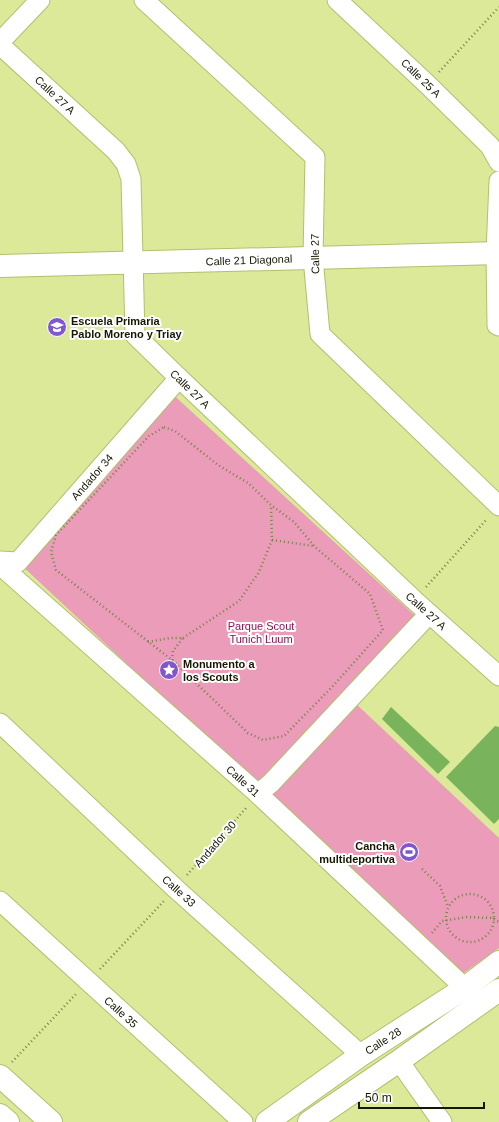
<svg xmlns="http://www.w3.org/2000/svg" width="499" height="1122" viewBox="0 0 499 1122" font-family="Arial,sans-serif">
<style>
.green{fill:#eb9cb9}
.building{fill:#79b45c}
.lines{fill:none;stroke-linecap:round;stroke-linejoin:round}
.street-casing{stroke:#b3bf6f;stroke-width:21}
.secondary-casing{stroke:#b3bf6f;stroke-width:24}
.path{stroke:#79814c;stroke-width:2.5;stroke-dasharray:1 3;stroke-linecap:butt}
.street{stroke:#fff;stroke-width:19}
.secondary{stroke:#fff;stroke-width:22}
.labels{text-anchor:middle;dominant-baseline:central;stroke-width:4;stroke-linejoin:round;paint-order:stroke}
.street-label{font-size:11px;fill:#151800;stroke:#fff}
.poi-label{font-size:11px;font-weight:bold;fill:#151800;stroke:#fff;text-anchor:start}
.park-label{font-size:11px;fill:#8f1153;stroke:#fff}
</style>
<rect width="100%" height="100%" fill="#dce998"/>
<path class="green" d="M168 390 424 624 354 702 499 838V948L458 977 268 796 18 562Z"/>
<g class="building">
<path d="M391 707 450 762 438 774 382 719Z"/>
<path d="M495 726 499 727V819L494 824 446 777Z"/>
</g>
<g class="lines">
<defs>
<g id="street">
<path d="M144 0 315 157 313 258 320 334 499 506"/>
<path d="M337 0 427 84 490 146 499 162"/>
<path d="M0 42 40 0"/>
<path d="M0 45 116 151 126 164 131 179 135 335 179 378 414 600 499 676"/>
<path d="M499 181 496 253 497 325 499 326"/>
<path d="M0 561 18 562 179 378"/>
<path d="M0 565 258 794 465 988 474 999"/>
<path d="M0 723 176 889 361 1055"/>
<path d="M258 794 271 783 429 614"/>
<path d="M0 901 243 1122"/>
<path d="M399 1061 442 1122"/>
</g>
<g id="secondary">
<path d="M0 266 499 253"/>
<path d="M0 1076 51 1122"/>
<path d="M0 1115 8 1122"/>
<path d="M267 1122 361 1055 465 988 499 962"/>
<path d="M309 1122 399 1061 499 990"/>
</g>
</defs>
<use href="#street" class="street-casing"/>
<use href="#secondary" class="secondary-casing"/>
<g class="path">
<path d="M439 72 499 7"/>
<path d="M164 427 175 431 218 465 248 483 271 505 294 522 315 547 370 594 383 630 332 687 284 736 263 740 248 733 172 660 56 570 51 552 56 535 149 436Z"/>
<path d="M272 540 314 546"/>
<path d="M426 587 487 519"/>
<path d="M183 638 239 601 259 572 272 540 271 505"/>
<path d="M148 642 170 638H183L173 651 172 660"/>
<path d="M422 869 440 886 448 907"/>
<path d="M187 875 247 807"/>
<circle cx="470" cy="918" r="24"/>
<path d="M432 933 442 921 467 917 491 918 499 922"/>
<path d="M100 969 164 901"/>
<path d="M12 1062 76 994"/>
</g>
<use href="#street" class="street"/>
<use href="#secondary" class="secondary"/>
</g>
<defs>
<symbol id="school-disc" viewBox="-11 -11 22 22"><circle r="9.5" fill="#8157d0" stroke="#fff"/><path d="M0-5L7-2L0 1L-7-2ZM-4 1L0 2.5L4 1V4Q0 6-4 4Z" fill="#fff"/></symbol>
<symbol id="sight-disc" viewBox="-11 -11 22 22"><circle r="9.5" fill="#8157d0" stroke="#fff"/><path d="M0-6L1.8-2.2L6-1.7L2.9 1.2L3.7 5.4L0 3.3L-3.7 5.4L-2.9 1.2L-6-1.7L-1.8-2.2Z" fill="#fff"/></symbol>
<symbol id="stadium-disc" viewBox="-11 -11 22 22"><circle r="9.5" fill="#8157d0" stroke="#fff"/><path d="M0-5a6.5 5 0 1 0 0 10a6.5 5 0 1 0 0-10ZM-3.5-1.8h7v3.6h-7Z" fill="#fff"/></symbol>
</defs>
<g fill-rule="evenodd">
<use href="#school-disc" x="46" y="316" width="22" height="22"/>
<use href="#sight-disc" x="158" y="659" width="22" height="22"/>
<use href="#stadium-disc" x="398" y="841" width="22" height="22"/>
</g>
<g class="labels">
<g class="street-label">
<text transform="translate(421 78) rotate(44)">Calle 25 A</text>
<text transform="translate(55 95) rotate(43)">Calle 27 A</text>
<text transform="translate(315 254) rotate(-91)">Calle 27</text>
<text transform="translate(249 260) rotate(-2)">Calle 21 Diagonal</text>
<text transform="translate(190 389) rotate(44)">Calle 27 A</text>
<text transform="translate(92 477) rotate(-49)">Andador 34</text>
<text transform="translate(426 611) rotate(42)">Calle 27 A</text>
<text transform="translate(243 781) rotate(42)">Calle 31</text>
<text transform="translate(215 844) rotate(-49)">Andador 30</text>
<text transform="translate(179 891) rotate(42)">Calle 33</text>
<text transform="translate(121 1012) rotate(42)">Calle 35</text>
<text transform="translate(383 1041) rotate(-33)">Calle 28</text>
</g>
<g class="poi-label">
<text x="71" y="321">Escuela Primaria<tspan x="71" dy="13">Pablo Moreno y Triay</tspan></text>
<text x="183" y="664">Monumento a<tspan x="183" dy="13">los Scouts</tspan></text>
<text x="395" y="846" text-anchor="end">Cancha<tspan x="395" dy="13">multideportiva</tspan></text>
</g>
<g class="park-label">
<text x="261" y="626">Parque Scout<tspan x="261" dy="13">Tunich Luum</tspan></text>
</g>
</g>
<path d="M359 1102v6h125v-6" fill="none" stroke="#151800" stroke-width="2"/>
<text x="365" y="1102" font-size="12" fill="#151800" stroke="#ffffff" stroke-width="3" paint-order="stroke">50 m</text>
</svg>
